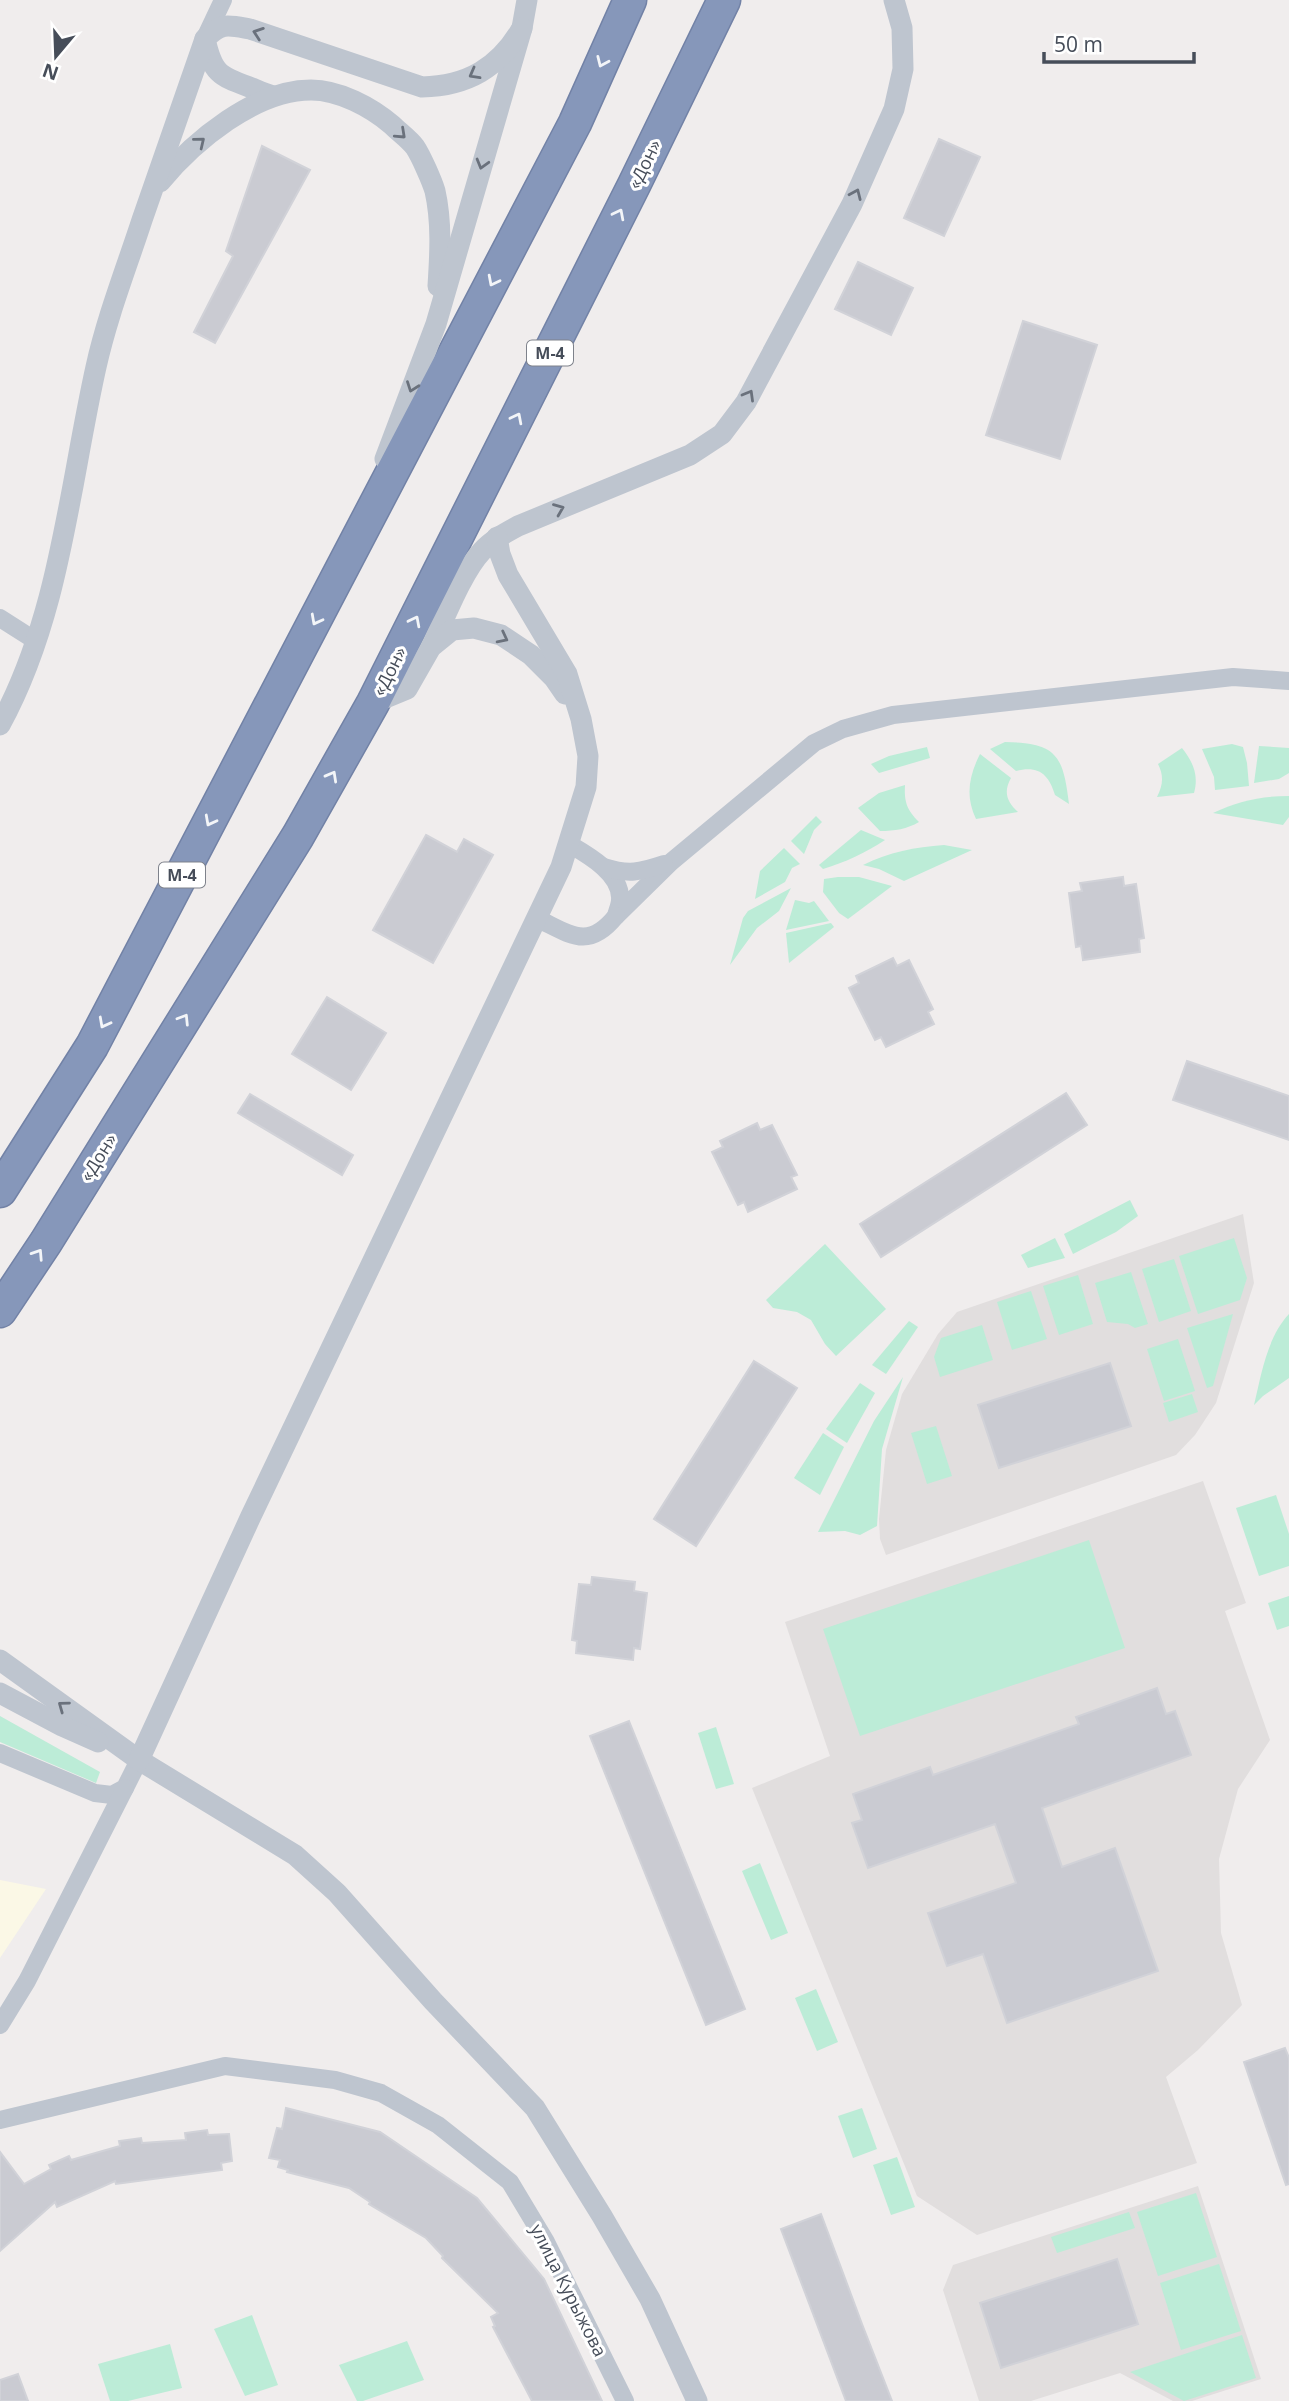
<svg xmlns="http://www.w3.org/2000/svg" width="1289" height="2401" viewBox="0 0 1289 2401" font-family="'Open Sans',sans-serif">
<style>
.commercial{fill:#fbf8e6}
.education{fill:#e1dede}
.green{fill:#bcecd7}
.building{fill:#cacbd2;stroke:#d1d2d8;stroke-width:2}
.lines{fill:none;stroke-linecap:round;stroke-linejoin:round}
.motorway-casing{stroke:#7282a6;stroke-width:35}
.minor{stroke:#bec5cf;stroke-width:18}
.tertiary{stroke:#bec5cf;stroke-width:21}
.motorway{stroke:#8697ba;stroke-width:32}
.oneway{stroke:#6a717c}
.oneway2{stroke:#f3f5f8}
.labels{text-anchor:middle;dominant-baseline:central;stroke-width:6;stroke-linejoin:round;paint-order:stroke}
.shield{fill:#fff;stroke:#7e828b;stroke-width:2}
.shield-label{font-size:16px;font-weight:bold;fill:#464d59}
.street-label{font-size:18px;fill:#464d59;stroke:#fff}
</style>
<rect width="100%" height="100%" fill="#f0eded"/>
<path class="commercial" d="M0 1880 46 1889 0 1958Z"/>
<g class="education">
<path d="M1243 1214 1254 1283 1216 1403 1195 1435 1176 1455 886 1555 880 1539 879 1519 886 1450 902 1394 938 1334 957 1312Z"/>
<path d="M1203 1481 1246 1603 1225 1611 1270 1740 1238 1789 1219 1859 1221 1933 1242 2005 1198 2050 1166 2077 1197 2163 977 2235 917 2196 752 1788 830 1756 785 1622Z"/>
<path d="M1198 2186 1261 2379 1192 2401H1173L1120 2373 1031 2401H979L943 2290 953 2265Z"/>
</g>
<g class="green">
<path d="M1005 742C1057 743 1063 755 1069 804L1055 795C1049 774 1038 765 1016 771L990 749Z"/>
<path d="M1232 744 1243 747 1247 763 1249 786 1215 790 1214 777 1202 749Z"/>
<path d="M1259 746 1289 748V773L1279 779 1254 783Z"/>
<path d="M927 747 930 758 879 773 871 764 889 756Z"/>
<path d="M1182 748C1193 762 1199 775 1194 793L1157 797C1163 785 1164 776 1158 764Z"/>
<path d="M980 754 1011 778C1003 792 1007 802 1018 812L976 819C965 796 969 776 980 754Z"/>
<path d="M905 785C904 802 907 810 919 822 907 829 895 831 880 831L858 808 879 793Z"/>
<path d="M1289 796V817L1283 825 1213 813C1238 801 1261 796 1289 796Z"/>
<path d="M816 816 822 822 814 830 804 854 791 841Z"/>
<path d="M861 830 885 840C865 853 846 862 823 869L819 865Z"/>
<path d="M944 845 972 850 904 881 879 869 863 865C889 852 915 847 944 845Z"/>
<path d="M784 848 800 864 792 868 785 882 755 899 760 871Z"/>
<path d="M838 877H859L892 886 848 919 839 913 823 892 824 879Z"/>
<path d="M791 888 779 911 757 928 730 965 743 918 748 911Z"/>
<path d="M795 900 809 903 814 901 829 921 786 930Z"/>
<path d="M831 923 834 927 789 963 786 933Z"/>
<path d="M1130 1200 1138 1216 1116 1232 1073 1254 1064 1234Z"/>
<path d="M1055 1238 1065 1258 1028 1268 1021 1255Z"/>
<path d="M1234 1238 1247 1278 1240 1300 1198 1314 1179 1256Z"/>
<path d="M825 1244 886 1309 836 1356 825 1344 811 1320 797 1312 773 1308 766 1300Z"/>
<path d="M1174 1259 1191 1311 1159 1322 1142 1269Z"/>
<path d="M1131 1272 1148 1324 1135 1328 1128 1324 1107 1322 1095 1283Z"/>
<path d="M1078 1275 1093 1324 1059 1335 1043 1286Z"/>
<path d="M1031 1291 1047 1339 1012 1350 997 1302Z"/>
<path d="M1233 1314 1213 1386 1207 1388 1187 1328Z"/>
<path d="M1289 1314V1378L1263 1396 1254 1405C1261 1376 1267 1337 1289 1314Z"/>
<path d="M909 1321 918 1327 886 1374 872 1365Z"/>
<path d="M982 1325 993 1360 940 1377 934 1357 941 1338Z"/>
<path d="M1178 1339 1195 1391 1164 1401 1147 1349Z"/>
<path d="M903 1377 882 1449 877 1526 860 1535 845 1531 818 1532 874 1421Z"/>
<path d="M860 1383 875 1393 847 1443 826 1429Z"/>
<path d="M1192 1394 1198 1412 1169 1422 1163 1403Z"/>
<path d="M936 1426 952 1476 927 1484 911 1433Z"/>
<path d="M823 1433 844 1447 820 1495 794 1478Z"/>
<path d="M1276 1495 1289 1534V1566L1259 1576 1236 1508Z"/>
<path d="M1089 1540 1125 1648 860 1736 823 1629Z"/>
<path d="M1289 1596V1626L1277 1630 1268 1603Z"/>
<path d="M0 1716 100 1772 96 1783 0 1742Z"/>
<path d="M716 1727 734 1784 716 1789 698 1733Z"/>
<path d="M760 1863 788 1933 771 1940 742 1871Z"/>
<path d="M816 1989 838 2042 817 2051 795 1998Z"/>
<path d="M862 2108 877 2149 853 2158 838 2116Z"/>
<path d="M897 2157 915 2207 891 2215 873 2165Z"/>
<path d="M1196 2193 1217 2257 1158 2276 1137 2212Z"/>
<path d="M1129 2212 1135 2228 1057 2253 1051 2237Z"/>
<path d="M1219 2264 1241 2331 1181 2350 1160 2283Z"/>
<path d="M252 2315 278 2385 245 2396 214 2329Z"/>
<path d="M1242 2335 1256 2378 1184 2401 1130 2372Z"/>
<path d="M407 2341 424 2380 363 2401H357L339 2365Z"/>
<path d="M170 2344 182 2388 128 2401H110L98 2364Z"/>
</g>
<g class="building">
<path d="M939 139 980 157 944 236 904 218Z"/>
<path d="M262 146 310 170 215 343 194 332 233 256 226 251Z"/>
<path d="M858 262 913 288 891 335 835 309Z"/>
<path d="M1023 321 1097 345 1060 459 986 435Z"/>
<path d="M426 835 457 852 464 839 493 855 433 963 373 930Z"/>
<path d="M1123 877 1124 886 1136 884 1144 938 1139 939 1140 952 1083 960 1081 946 1076 947 1069 893 1082 891 1080 883Z"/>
<path d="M893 958 897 966 909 960 933 1009 928 1012 934 1024 886 1047 881 1037 875 1040 849 988 859 983 856 976Z"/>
<path d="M327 997 386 1033 351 1090 292 1054Z"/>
<path d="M1187 1061 1289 1096V1140L1173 1100Z"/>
<path d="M1066 1093 1087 1125 881 1257 860 1224Z"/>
<path d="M250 1094 353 1155 342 1175 238 1113Z"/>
<path d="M757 1123 760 1130 772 1125 797 1175 791 1177 797 1189 748 1212 744 1202 738 1205 712 1152 723 1147 720 1141Z"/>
<path d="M754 1361 797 1388 696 1546 654 1519Z"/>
<path d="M1110 1363 1131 1426 999 1468 978 1405Z"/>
<path d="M592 1577 635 1582 634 1591 647 1593 640 1649 634 1648 633 1660 576 1653 577 1641 572 1640 579 1584 591 1585Z"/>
<path d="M1157 1688 1166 1714 1175 1711 1191 1755 1042 1808 1062 1867 1115 1848 1158 1971 1007 2023 983 1954 947 1966 928 1913 1016 1883 995 1824 868 1868 852 1823 862 1820 853 1794 930 1767 933 1775 1079 1724 1076 1717Z"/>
<path d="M629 1721 745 2009 706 2025 590 1736Z"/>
<path d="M1285 2048 1289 2058V2184L1286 2185 1244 2062Z"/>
<path d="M286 2108 380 2132 477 2198 544 2279 602 2401H532L493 2327 495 2326 491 2317 498 2313 442 2258 443 2256 426 2238 369 2204 370 2202 349 2188 287 2172 288 2170 278 2167 280 2160 269 2158 277 2128 282 2129Z"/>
<path d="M207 2130 208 2135 229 2134 232 2161 221 2163 222 2170 116 2184 115 2181 57 2207 55 2202 0 2251V2152L24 2184 51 2169 49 2165 69 2156 71 2160 120 2146 119 2141 141 2138 142 2143 186 2140 185 2133Z"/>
<path d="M821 2214 862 2324 892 2401H846L781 2229Z"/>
<path d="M1117 2259 1138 2324 1001 2368 980 2303Z"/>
<path d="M18 2374 28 2401H0V2380Z"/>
</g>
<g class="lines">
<defs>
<g id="motorway">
<path d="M0 1191 92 1046 575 123 630 0"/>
<path d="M0 1311 46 1242 298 836 373 703 634 185 724 0"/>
</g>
</defs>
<use href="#motorway" class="motorway-casing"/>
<g class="minor">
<path d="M205 38 223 0"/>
<path d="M0 618 36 641"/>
<path d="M569 844C588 855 622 874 620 900 620 905 617 911 616 916L671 862 814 743 843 729 893 715 1233 677 1289 681"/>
<path d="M604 867C629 875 640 872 664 864"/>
<path d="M536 918C570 934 588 951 616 916"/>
<path d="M0 1753 95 1793 112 1795 125 1788 139 1760"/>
<path d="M0 2025 27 1981 125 1788"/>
<path d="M0 2120 225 2066 335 2080 381 2093 438 2125 510 2182 546 2242 625 2401"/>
</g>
<g class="tertiary">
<path d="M205 39C213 75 220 76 252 88 259 91 265 94 273 96"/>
<path d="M160 182C194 141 255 90 311 90 339 90 371 107 392 125 399 132 409 139 415 147 421 156 432 181 435 191 442 222 440 255 438 286"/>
<path d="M385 459 436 324 522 28 527 0"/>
<path d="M431 647C444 620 462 572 482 551 492 540 505 533 518 526L690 455 722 434 746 402 852 204 894 109 903 69 902 28 894 0"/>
<path d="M373 703 407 689 431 647 452 630 474 628 501 635 531 655 554 678 565 694"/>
<path d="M0 725C60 615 69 488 96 367 107 317 126 269 142 220 163 160 184 100 205 39 221 22 228 25 250 29L422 87C467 86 499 68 522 28"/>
<path d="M0 1660 139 1760 295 1855 337 1893 433 2001 535 2108 602 2216 650 2299 697 2401"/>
<path d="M0 1693 62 1726 98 1742"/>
<path d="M139 1760 251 1516 561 867 586 787 588 756 581 719 567 674 508 575 500 554 497 537"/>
</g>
<use href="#motorway" class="motorway"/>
</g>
<defs><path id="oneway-chevron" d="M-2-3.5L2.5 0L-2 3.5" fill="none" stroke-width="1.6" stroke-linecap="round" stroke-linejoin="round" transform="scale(1.75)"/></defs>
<g class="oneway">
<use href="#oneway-chevron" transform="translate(258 33) rotate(-161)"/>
<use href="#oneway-chevron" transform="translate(474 74) rotate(151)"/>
<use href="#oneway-chevron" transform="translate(401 134) rotate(43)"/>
<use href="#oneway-chevron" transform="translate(200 142) rotate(-39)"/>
<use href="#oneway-chevron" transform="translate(482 164) rotate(106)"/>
<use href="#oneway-chevron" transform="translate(856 194) rotate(-66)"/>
<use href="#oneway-chevron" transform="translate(412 387) rotate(110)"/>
<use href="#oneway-chevron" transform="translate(749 395) rotate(-60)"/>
<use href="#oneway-chevron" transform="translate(559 509) rotate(-22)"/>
<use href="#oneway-chevron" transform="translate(503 638) rotate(27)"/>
<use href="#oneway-chevron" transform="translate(63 1706) rotate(-144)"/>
</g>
<g class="oneway2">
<use href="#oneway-chevron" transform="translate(602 62) rotate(114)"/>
<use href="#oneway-chevron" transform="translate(619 214) rotate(-63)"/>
<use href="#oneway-chevron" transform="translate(493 281) rotate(117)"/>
<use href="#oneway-chevron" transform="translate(517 418) rotate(-63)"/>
<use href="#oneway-chevron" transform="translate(316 620) rotate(118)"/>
<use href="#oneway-chevron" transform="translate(415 621) rotate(-63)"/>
<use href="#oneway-chevron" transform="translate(332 776) rotate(-61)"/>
<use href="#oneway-chevron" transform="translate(210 821) rotate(118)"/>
<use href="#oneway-chevron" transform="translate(184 1019) rotate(-58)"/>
<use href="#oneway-chevron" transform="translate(104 1023) rotate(118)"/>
<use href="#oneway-chevron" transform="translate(38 1254) rotate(-57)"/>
</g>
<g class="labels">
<g class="shield">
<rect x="527" y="340.5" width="46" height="25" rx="5"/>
<rect x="159" y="862.5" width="46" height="25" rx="5"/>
</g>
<g class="shield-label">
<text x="550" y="353">М-4</text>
<text x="182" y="875">М-4</text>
</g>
<g class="street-label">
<text transform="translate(644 164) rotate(-64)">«Дон»</text>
<text transform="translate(389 671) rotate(-63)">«Дон»</text>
<text transform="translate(98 1157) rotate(-58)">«Дон»</text>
<text transform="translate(569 2290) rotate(63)">улица Курыжова</text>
</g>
</g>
<g transform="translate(56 56) rotate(199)" stroke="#ffffff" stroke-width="5" paint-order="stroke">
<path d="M0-5L12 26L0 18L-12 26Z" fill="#464d59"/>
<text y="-10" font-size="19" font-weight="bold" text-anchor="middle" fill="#464d59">N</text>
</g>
<path d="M1044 52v10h150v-10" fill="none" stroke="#464d59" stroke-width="3.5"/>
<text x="1054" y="52" font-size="21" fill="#464d59" stroke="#ffffff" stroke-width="5" paint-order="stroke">50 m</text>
</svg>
